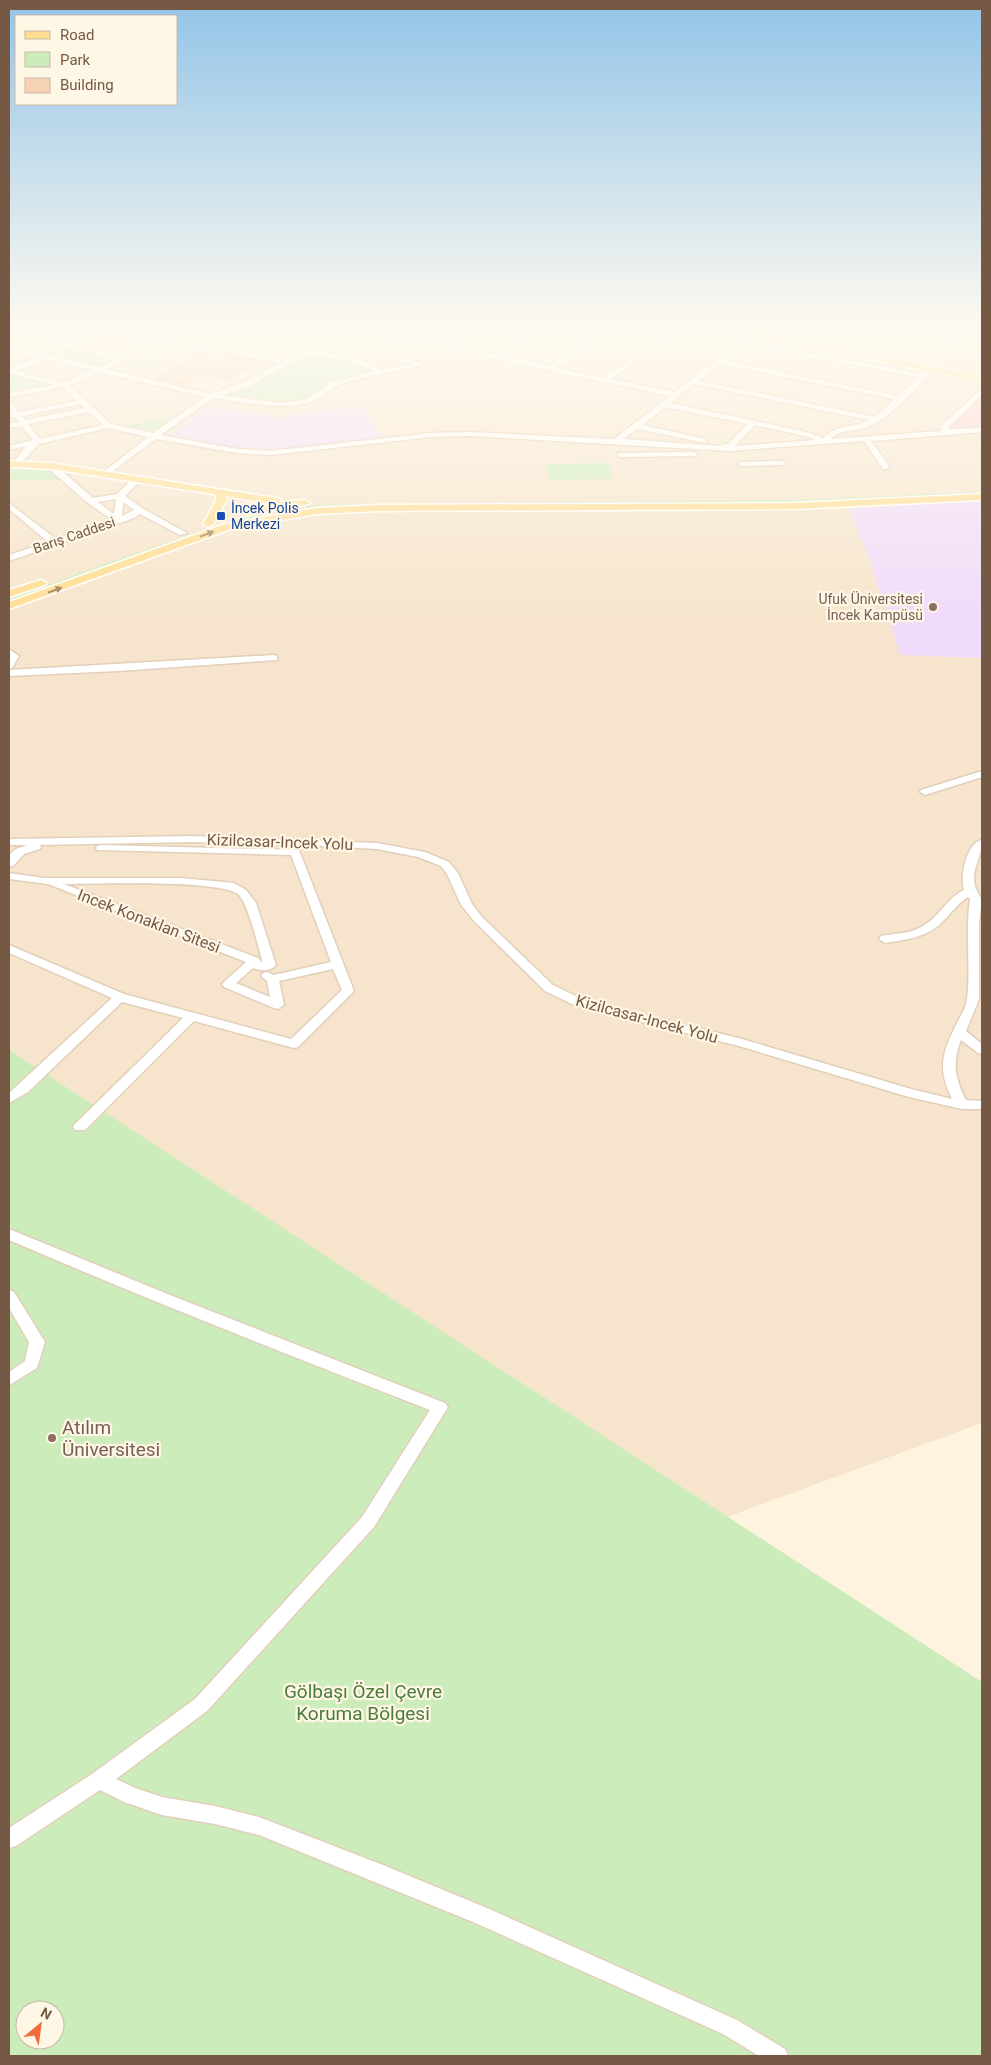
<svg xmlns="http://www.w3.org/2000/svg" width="991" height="2065" viewBox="0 0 991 2065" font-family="Roboto,sans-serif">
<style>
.residential{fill:#f6e5cc}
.education{fill:#f0dbfa}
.medical{fill:#fcd1d3}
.green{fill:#cdecbc;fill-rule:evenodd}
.building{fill:#f5d2b4;stroke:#e9b993}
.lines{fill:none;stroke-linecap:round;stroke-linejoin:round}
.minor-casing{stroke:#e2cfba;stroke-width:3}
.major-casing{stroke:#fff;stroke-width:3}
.minor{fill:#fff;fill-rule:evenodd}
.major{fill:#ffde94;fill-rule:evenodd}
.oneway{fill:#9e815d}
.transit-dot{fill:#1a4fb4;stroke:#fff7e6;stroke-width:2}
.education-dot{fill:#8d6e63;stroke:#fff7e6;stroke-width:2}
.labels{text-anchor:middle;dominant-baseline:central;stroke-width:4.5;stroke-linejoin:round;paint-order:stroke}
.far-transit-label{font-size:14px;fill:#164399;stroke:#fff7e6;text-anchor:start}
.far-street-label{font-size:14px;fill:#755945;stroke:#fff7e6}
.far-education-label{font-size:14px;fill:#785e54;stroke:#fff7e6;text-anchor:end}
.street-label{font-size:16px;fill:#755945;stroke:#fff7e6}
.near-education-label{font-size:19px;fill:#785e54;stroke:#fff7e6;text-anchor:start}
.near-park-label{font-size:19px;fill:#4c7c3c;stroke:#fff7e6}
</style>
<rect width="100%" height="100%" fill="#fef3de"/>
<path class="residential" d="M9 332H982V1423L727 1517 9 1514Z"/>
<g class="education">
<path d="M362 406 383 439 265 452 167 438 208 407 287 418 296 414Z"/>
<path d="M982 499V658L900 655 869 558 849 509Z"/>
</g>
<path class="medical" d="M982 393V427L947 429Z"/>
<g class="green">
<path d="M65 348 117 360 97 369 46 356Z"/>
<path d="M309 354 324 357 371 371 330 384 308 399 297 402 255 401 229 395Z"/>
<path d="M150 355 165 358 140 370 125 366Z"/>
<path d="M9 374 53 385V386L9 394Z"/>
<path d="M174 416 150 435 119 427Z"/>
<path d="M610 463 613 479 549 480 547 464Z"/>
<path d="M9 465 51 469 62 480H9Z"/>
<path d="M982 492V494C775 508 567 504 359 506L308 509 306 505 795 500Z"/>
<path d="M263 512 268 516 221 526 9 602V599C93 569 177 536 263 512Z"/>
<path d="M9 1050 982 1682V2056H9ZM25 2010H55V2040H25Z"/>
</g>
<g class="building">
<path d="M101 335H102L129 342 108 351 81 344Z"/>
<path d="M229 355 262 362 229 379 202 373 182 384 154 378 194 357 216 361Z"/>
</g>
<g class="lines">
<defs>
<g id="minor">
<path d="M16 332H29L69 343 91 332H114L153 343 175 332H185L106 369 211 394 242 383 279 364 212 347 198 353 172 346V344L197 349 211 343 284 361 302 351 301 332H307L309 350 354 358 383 370 412 364 387 355V347L394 338 373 332H388L440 343 458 332H467L448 345 495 355 530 332H538L502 356 550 366 601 332H609L557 368 604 378 670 332H678L611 379 675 392 753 332H761L750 342 921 374 927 370 931 372C916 389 891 417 870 426 857 432 842 428 831 439L941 431 940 427 982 388V394L947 429 982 428V432L871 441 890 467 886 469H883L864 441 730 451 469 436 431 437 270 455 237 453 156 439 105 477 101 475 102 473 148 437 108 428 39 444 22 462H16L15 460 26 446 9 450V446L33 440 22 426 9 428V424L19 422 15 417 9 418V414L12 413 9 410V403H12L19 412 77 401 63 387 9 397V393L54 385 9 373V369L37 357 9 350V346L99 367 116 359 70 347 63 348V345ZM101 333H102L147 345 122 357 76 345ZM400 339 670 396 614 439 469 432 431 433 270 451 237 449 161 435 213 398C243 402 273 409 304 404 318 402 325 391 337 386 364 375 394 373 422 365V363L393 353V347ZM745 345 918 377 899 396 725 361ZM307 354 350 361 374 371 329 383 313 396 305 400 281 403 221 395 248 387ZM45 359 92 370 63 383 16 371ZM720 364 895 399 875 417 699 381ZM100 372 205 397 153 433 111 424 70 386ZM694 384 870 420C854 428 837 424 823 438L807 432 670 403ZM81 404 85 408 25 420 22 416ZM666 407 748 424 728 444H724L720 446 623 439 637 429 706 443V439L642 425ZM89 412 103 425 40 439 28 424ZM755 425 805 436 816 440 735 446Z"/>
<path d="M929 332H938L982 357V362Z"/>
<path d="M693 452 697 454 696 456 620 457 616 455 620 453Z"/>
<path d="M781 461 785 463 784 465 741 466 737 464 741 462Z"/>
<path d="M48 464H54L93 498 117 494 133 478H139V482L125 496 142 508 187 533 180 535 140 514 134 518 9 561V555L48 542 9 509V503L56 539 112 520 88 503 48 468ZM116 499 114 514 98 502ZM123 502 134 510 122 516Z"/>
<path d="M9 649 19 656 12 668 9 669Z"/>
<path d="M274 655 277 656V660L119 671 9 676V670Z"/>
<path d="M982 771V777L925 795 920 792 921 790Z"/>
<path d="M191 836 377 843 425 852 449 862 458 873 472 904 482 917 553 985 584 1000 742 1039 911 1089 952 1099C937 1068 942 1053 957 1023 961 1016 966 1007 967 999 971 966 965 932 970 899L968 897C957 904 950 915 940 924 925 938 904 940 885 943L879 939 881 936C896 933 913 934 926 924 941 914 948 897 964 890 960 876 966 843 982 840 982 863 964 875 982 899L979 923V999L966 1031 982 1044V1054L978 1053 961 1040C952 1062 955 1079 966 1100L982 1101V1109H962L909 1097 739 1046 576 1006 545 991 474 921 461 905 447 874 441 866 418 857 377 849 325 846 191 842 40 845 41 847 40 849 24 854 13 866 9 867 10 854 16 849 27 845H9V839Z"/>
<path d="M101 845 299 850 354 991 298 1047 294 1048 194 1021 85 1130H75L73 1127 75 1124 183 1018 122 1002 28 1092 9 1103V1093L112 998 9 953V945L124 994 291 1039 342 990 333 969 279 981 284 1005 278 1009 274 1008 224 987 222 984 246 962 48 884 9 879V873L44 878H181L234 883 246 890 256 903 276 965C270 972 261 971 253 968L236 983 270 997 267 981 261 976 263 973 267 972 274 975 331 962 291 855 97 850 96 848 97 846ZM64 884C93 884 223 879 239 895 249 906 258 947 263 963L258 958Z"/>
<path d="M9 1229 175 1297 445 1403 448 1407 374 1527 207 1711 116 1779 135 1788 162 1797 215 1806 259 1817 383 1865 487 1908 737 2020 785 2049 788 2056H759L723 2034 473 1922 259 1835 215 1824 162 1815 124 1802 100 1790 16 1846 9 1848V1828L92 1774 195 1699 362 1517 430 1410C289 1355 148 1300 9 1240Z"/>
<path d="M9 1290 14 1292 45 1342 37 1368 11 1384 9 1383V1372L25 1361 29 1342 9 1308Z"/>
</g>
<g id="major">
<path d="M9 332H19L9 338Z"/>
<path d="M733 332H753L982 376V382Z"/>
<path d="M9 461 51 463 276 498 280 499V502L305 500 310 503C307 506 253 514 243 516L238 513 239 511 272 504 225 496 227 499 213 524 208 527 203 524 217 499 214 494 51 469 9 467Z"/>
<path d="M982 494V500L795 509 378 511 317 514 231 529 9 609V602L225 524 317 508 378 505 795 503Z"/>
<path d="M41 580 47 583 45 585 9 597V590Z"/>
</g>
</defs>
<use href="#minor" class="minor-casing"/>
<use href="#major" class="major-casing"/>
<use href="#minor" class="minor"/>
<use href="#major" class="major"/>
</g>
<defs><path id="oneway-solid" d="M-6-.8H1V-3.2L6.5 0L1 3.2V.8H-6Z" transform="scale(1.25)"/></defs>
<g class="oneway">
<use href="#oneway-solid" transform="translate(207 534) rotate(-20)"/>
<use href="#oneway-solid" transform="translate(55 590) rotate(-20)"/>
</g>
<linearGradient id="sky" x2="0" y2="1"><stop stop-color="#92c4e8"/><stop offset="0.53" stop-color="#fffaf0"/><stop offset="1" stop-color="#fffaf0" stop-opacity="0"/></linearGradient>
<rect width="991" height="622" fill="url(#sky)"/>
<rect class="transit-dot" x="216" y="511" width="10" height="10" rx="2.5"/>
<g class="education-dot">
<circle cx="933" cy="607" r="5"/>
<circle cx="52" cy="1438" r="5"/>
</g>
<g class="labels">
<g class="far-transit-label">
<text x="231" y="508">İncek Polis<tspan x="231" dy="16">Merkezi</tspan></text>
</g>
<g class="far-street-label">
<text transform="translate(74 535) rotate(-19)">Barış Caddesi</text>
</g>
<g class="far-education-label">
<text x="923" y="599">Ufuk Üniversitesi<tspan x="923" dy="16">İncek Kampüsü</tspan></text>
</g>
<g class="street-label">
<text transform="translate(280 842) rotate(2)">Kizilcasar-Incek Yolu</text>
<text transform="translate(149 921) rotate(21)">Incek Konaklan Sitesi</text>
<text transform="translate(647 1019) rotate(15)">Kizilcasar-Incek Yolu</text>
</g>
<g class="near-education-label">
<text x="62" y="1427">Atılım<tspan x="62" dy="22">Üniversitesi</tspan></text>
</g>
<g class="near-park-label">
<text x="363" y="1691">Gölbaşı Özel Çevre<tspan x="363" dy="22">Koruma Bölgesi</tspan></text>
</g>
</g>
<rect width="991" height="2065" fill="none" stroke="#755945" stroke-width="20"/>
<rect x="15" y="15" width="162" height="90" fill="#fff7e6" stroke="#c8b8a6"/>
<rect x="25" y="31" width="25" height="8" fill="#ffde94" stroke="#c8b8a6"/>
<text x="60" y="40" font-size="15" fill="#755945">Road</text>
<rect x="25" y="52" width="25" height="15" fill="#cdecbc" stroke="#c8b8a6"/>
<text x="60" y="65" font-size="15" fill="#755945">Park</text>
<rect x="25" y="78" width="25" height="15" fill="#f5d2b4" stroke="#c8b8a6"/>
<text x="60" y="90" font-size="15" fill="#755945">Building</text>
<g transform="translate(40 2025) rotate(29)"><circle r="24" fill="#fff7e6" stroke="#c8b8a6"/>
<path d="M0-4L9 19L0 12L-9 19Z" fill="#f16d3a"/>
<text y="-8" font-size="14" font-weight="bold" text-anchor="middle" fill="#755945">N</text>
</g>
</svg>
